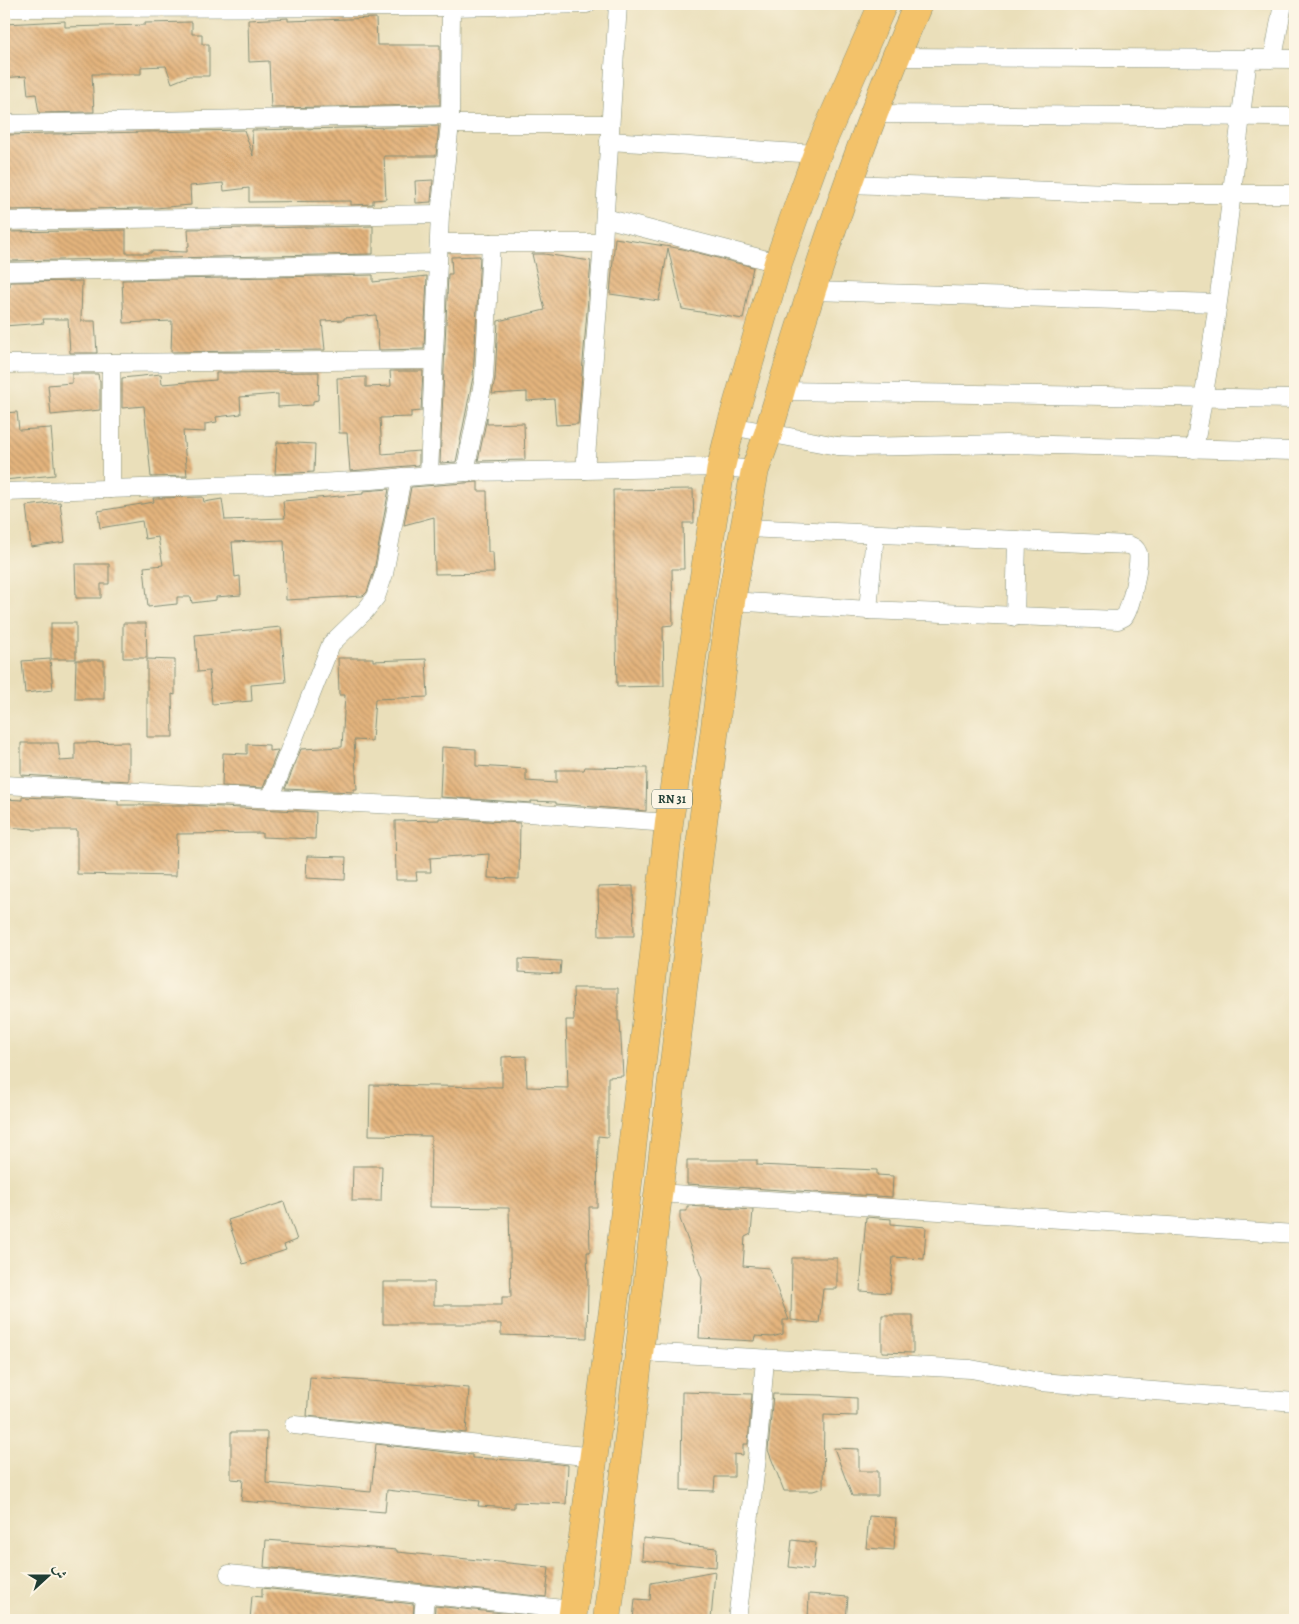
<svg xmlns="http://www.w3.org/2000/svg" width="1299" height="1624" viewBox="0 0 1299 1624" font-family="Alegreya,Amiri,serif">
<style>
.building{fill:url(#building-back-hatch)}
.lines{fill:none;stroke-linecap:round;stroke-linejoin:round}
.street-casing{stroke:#848e77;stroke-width:19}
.highway-casing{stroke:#848e77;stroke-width:29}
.street{stroke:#fff;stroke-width:18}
.highway{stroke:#f3c26a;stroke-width:28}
.labels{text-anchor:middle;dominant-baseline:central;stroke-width:4;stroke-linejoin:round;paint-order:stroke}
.shield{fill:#fcf5e5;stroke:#617469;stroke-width:1}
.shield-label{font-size:12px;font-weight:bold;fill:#1f3d34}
</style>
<defs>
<pattern id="building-back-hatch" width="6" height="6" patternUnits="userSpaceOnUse" patternTransform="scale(1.25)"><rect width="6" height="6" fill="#e4b47d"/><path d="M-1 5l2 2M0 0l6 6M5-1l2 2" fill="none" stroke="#b89467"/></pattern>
</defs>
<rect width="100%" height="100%" fill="#fcf5e5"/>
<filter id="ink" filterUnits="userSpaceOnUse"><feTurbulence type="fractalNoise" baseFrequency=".02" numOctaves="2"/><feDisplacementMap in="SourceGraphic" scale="10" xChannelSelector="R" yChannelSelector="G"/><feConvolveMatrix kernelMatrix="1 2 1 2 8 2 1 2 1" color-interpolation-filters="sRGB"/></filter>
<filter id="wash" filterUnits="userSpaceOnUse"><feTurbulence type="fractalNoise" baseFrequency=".0096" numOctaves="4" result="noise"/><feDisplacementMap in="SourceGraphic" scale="20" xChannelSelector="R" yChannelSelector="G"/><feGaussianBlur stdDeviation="1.12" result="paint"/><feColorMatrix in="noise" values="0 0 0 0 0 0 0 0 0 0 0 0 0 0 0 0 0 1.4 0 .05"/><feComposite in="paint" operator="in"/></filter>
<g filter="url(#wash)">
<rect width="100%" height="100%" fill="#eadfba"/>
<g id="blocks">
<g class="building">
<path d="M288 18V21L376 18 377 45H440V105L271 108 269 61 249 62 248 20Z"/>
<path d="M65 21V27L145 25V23L192 22V34H202V44H209V76H189L172 83 166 66 141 67V74H92L94 112 39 113 36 94 28 95 26 76 4 78V24Z"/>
<path d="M439 126 436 156H384L386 199 373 200V204L351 205V201L249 202V188L224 191 223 183 190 186 191 205 155 208 4 210V135L244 130 253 156 252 130Z"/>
<path d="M433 180 431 202 416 203 415 181Z"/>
<path d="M373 226V254L10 261V260H7V232L126 230V253H151V251L187 252V247L189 246 188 229Z"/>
<path d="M615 238 683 249 753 267 743 319 682 309 668 248 659 301 610 294Z"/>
<path d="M532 254H544L591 261 578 424 556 425 554 399 527 401V392L492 394 495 379 498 321 545 310Z"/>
<path d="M480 256 473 377 456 462 440 463 448 274H452L451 257Z"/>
<path d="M373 275V282L427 276 424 349 379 350 376 315 344 318V320L322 321 325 350 171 352 172 321 124 323 122 280Z"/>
<path d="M82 281 81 321H95L97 353H70L68 319H43L44 323 4 326V286H10V282Z"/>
<path d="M390 371H423L421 411 411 412V417L380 418 382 454 419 451V465L350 471 347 433H339L337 378 366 377V387L391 386Z"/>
<path d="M319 372 318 400 313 401V405L278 407V394L240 397 241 414 216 417 217 422 205 424V432L183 431 187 476 151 477 144 406 122 408V378L161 374 162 384 216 380V373Z"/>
<path d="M72 374H98L99 380H100V410L51 415 48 385 72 383Z"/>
<path d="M17 412 19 430 51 428 55 475 4 480V413Z"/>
<path d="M487 417V424L524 423 525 460 478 461Z"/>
<path d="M277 442 315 444 314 472 275 474Z"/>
<path d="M478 482V491H487L488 552H493L494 573 435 574 434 517 404 525 411 487Z"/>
<path d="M389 489 374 571 367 592 363 596 286 600 284 540 232 542 235 577 240 576 241 595 216 597V600L192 603 191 597H177V604L148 607 144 567 163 565 158 537 145 539 142 521 100 528 98 511 154 502 153 498 203 497 204 502 222 499 225 520 285 518 283 501 363 494V491Z"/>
<path d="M693 489 694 523H683L684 569H672L673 625 663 626 664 686 617 687 613 490Z"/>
<path d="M60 502 65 542 31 547 26 506Z"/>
<path d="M75 564H109V584H101V598H76Z"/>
<rect x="51" y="623" width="25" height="36"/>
<path d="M123 623H146L147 658H123Z"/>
<path d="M281 627 286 682 251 685 252 701 212 704 209 671 198 672 195 635Z"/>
<path d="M338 658H373V661L426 659 428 697 375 699 372 741 354 740 357 789H354V792L285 789 301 749 342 747 345 695H339Z"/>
<path d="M50 659 53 690 25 693 22 661Z"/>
<path d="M147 659 175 660V695L172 694 173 737H147Z"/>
<path d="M76 660H104V699H75Z"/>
<path d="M129 742V781L21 775V743H58L60 761 75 760V743Z"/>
<path d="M247 744 269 745V751L278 750 263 788 222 786 223 753 247 754Z"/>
<path d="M442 747 476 749V766L526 769V781L556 783V770H584L585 767 647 768 646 811 556 804V802L531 801V803L440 797Z"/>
<path d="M22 797 118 801V805H185L316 812 315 839 262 837V833L177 834 176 876 77 874V830H33V829L4 827V799L22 800Z"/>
<path d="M439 818 520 823 519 879 488 878 489 854 430 858 431 872H416L417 880H396L395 821 439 820Z"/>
<path d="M307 856 346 857 345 880 306 878Z"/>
<path d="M633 886 634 936H599L598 887Z"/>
<path d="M519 959 561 961 560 974 519 972Z"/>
<path d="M573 988H618V1021H620L623 1076 608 1077V1137L598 1136 597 1207H589L590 1252H587L588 1283 587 1338 501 1335V1324H383V1282H434V1305H502V1297H511L509 1208 430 1207 431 1136 369 1135 370 1085 502 1087V1057L526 1056 527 1087 568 1088 566 1020H574Z"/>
<path d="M687 1160H757V1165L877 1170V1175L893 1176 892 1197 687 1184Z"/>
<path d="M353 1166H382L381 1201H352Z"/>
<path d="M284 1202 297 1240 284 1245 286 1250 243 1264 228 1220Z"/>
<path d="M687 1206 753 1210 751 1234 745 1237 743 1266 769 1268 789 1320H783V1334L772 1337 755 1336 754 1341 699 1338 702 1279 680 1219V1211H687Z"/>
<path d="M866 1217 891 1219V1224L926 1227 924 1259 893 1257 890 1293 860 1291Z"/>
<path d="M792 1258H837V1289H823L819 1323 791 1320Z"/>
<path d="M882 1315H913V1353L882 1352Z"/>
<path d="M310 1377 469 1388 466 1433 307 1416Z"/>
<path d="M682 1392 752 1394 748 1444H743V1455L734 1454V1477H715L714 1491 681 1490Z"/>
<path d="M773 1394 824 1395V1396L857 1398V1416L824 1415 823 1488 813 1491H784L768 1450Z"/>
<path d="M231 1432H267L266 1483 371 1492 376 1444 472 1455V1458L532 1461 568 1465 566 1504 514 1502V1508L478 1506 479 1501 387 1490 385 1512 241 1501 243 1480 231 1479Z"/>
<path d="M834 1448 859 1449V1471H878V1496H852Z"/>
<path d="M869 1516 896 1518 894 1550 866 1548Z"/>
<path d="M643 1538 674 1541 684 1545 717 1548 716 1567 642 1560Z"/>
<path d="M266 1540 397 1550V1552L549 1567 546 1597 264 1567Z"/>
<path d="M792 1540 816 1543 813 1570 789 1567Z"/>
<path d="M715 1571 711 1620H633L635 1599 650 1600 651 1583Z"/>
<path d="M262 1588 414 1604 413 1620H250L252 1596 262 1597Z"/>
<path d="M809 1594 848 1597 846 1620H808Z"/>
<path d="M435 1606 541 1617 542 1620H434Z"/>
</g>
</g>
</g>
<g filter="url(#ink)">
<use href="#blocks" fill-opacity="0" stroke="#848e77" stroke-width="1"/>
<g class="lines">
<defs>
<g id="street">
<path d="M618 4 603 243 585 470 721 467 755 470"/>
<path d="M4 8 451 7 587 4"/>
<path d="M896 57 1295 59"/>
<path d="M1273 58 1283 4"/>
<path d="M873 114 1295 117"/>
<path d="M4 124 450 115"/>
<path d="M450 124 451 7"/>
<path d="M609 141 817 154"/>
<path d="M847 184 1139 194H1295"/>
<path d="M605 218 778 263"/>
<path d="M4 221 440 214"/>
<path d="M439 243H603"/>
<path d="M4 272 438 263"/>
<path d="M812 291 1217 303"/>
<path d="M4 364 433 360"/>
<path d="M781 391 1295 399"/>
<path d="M731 426 837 446 858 447 1006 444 1295 451"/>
<path d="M1194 449C1219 320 1232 188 1248 58"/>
<path d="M465 472 484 378 491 243"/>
<path d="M429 474 440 214 450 124H610"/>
<path d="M111 489V363"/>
<path d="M4 492 318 483 372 480 465 472 585 470"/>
<path d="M731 601 868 610 1118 620 1124 617C1131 610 1140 562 1138 553 1136 548 1134 547 1129 545L745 528"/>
<path d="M868 610 875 534"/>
<path d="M1015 617 1017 541"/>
<path d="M4 785 454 808 669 823"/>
<path d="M270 799 331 644 365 611 376 597 384 574 402 477"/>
<path d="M658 1193 1295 1234"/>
<path d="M639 1352 971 1369 1040 1382 1295 1402"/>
<path d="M294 1425 594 1457"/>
<path d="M229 1574 573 1610"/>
<path d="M423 1620 425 1596"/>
<path d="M737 1620 757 1458 765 1359"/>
</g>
<g id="highway">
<path d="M572 1620 617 1280 669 823 700 602 721 467 731 426 778 263 800 201 817 154 883 4"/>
<path d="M607 1620 702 830 731 601 755 470 768 434C810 288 858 144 918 4"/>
</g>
</defs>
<use href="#street" class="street-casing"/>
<use href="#highway" class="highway-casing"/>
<use href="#street" class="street"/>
<use href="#highway" class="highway"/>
</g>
</g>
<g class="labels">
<rect class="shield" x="652" y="789.5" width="40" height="19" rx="4"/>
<g class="shield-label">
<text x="672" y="799">RN 31</text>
</g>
</g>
<rect width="1299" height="1624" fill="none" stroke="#fcf5e5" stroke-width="20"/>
<g transform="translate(48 1576) rotate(69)" stroke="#fcf5e5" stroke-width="4" paint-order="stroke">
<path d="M0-4L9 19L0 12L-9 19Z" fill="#1f3d34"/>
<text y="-8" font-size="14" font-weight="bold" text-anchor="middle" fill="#1f3d34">ش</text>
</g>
</svg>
